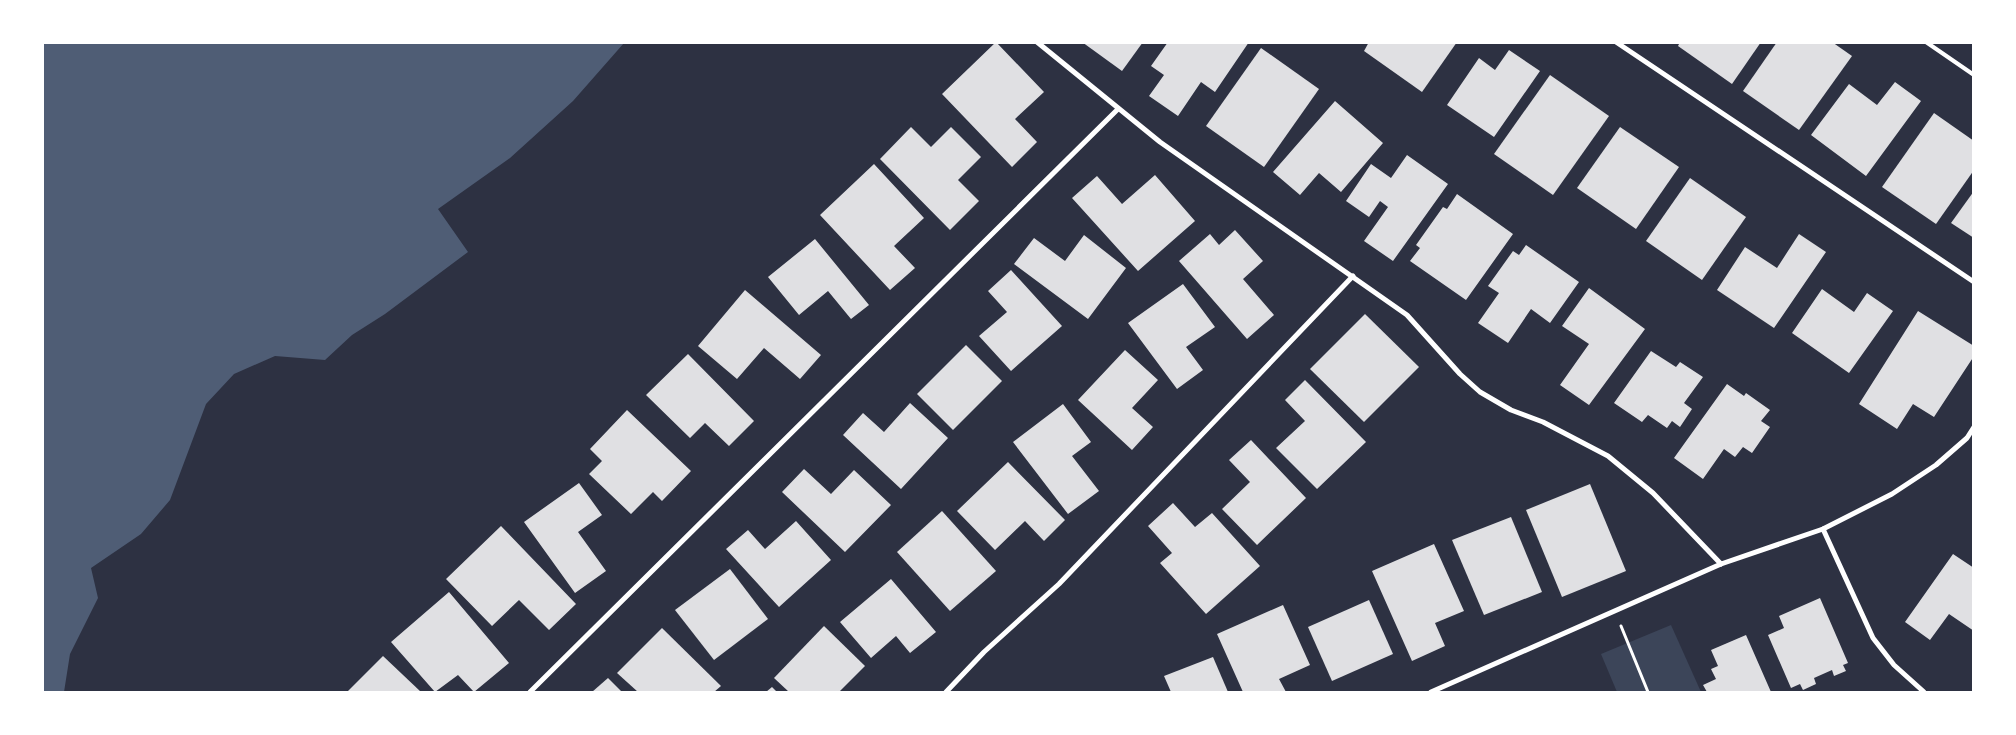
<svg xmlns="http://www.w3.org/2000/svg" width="2016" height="735" viewBox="0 0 2016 735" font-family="Signika,sans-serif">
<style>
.green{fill:#3c4559}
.water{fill:#4f5d75}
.building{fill:#e0e0e3}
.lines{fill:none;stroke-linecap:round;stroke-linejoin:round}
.path{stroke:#fff;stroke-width:3}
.service{stroke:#fff;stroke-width:4}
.minor{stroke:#fff;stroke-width:5}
</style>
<rect width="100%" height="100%" fill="#2d3142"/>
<path class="green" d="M1671 625 1701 692H1617L1601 654Z"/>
<path class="water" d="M42 43H624L573 101 510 158 438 209 468 252 385 314 352 335 325 360 275 356 234 374 206 404 170 500 141 534 91 568 98 598 70 654 64 692H42Z"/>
<g class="building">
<path d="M996 42 1044 92 1015 119 1037 142 1012 167 942 94Z"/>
<path d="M1082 42H1143L1122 71Z"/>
<path d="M1168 42H1249L1215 92 1201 82 1178 116 1149 96 1164 75 1151 66Z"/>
<path d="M1369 42H1457L1422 92 1364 51Z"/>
<path d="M1680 42H1761L1732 84 1678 46Z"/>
<path d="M1777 42H1832L1852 56 1799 130 1743 91Z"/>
<path d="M1261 48 1319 89 1264 167 1206 126Z"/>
<path d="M1509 50 1540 71 1494 137 1447 105 1479 58 1495 70Z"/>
<path d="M1550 75 1609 116 1553 195 1494 154Z"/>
<path d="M1895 82 1921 101 1866 176 1811 135 1849 84 1877 105Z"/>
<path d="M1335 101 1383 143 1341 192 1319 173 1300 195 1273 172Z"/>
<path d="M1934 113 1974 141V170L1936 224 1882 187Z"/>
<path d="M911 127 931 147 951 127 981 157 958 180 979 201 950 230 880 159Z"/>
<path d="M1620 127 1679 167 1636 229 1577 188Z"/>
<path d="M1407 155 1448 184 1393 261 1364 241 1388 207 1380 201 1369 217 1346 201 1371 164 1391 178Z"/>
<path d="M874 164 924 218 894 246 915 268 890 290 820 215Z"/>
<path d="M1155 175 1195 221 1138 271 1072 198 1097 176 1122 204Z"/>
<path d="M1690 178 1746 217 1702 280 1646 241Z"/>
<path d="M1974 191V238L1951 223Z"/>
<path d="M1457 194 1513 234 1466 300 1410 261 1420 248 1416 245 1443 207 1447 209Z"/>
<path d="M1235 230 1263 261 1243 279 1274 315 1247 339 1179 261 1210 234 1219 245Z"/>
<path d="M1799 234 1826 252 1774 328 1717 290 1745 247 1777 268Z"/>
<path d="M1084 235 1126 268 1088 319 1014 264 1034 238 1065 261Z"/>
<path d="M815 239 869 305 851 319 828 291 799 315 768 277Z"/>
<path d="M1526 245 1579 282 1550 323 1531 309 1508 343 1478 323 1499 293 1488 286 1513 251 1519 255Z"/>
<path d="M1011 270 1062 326 1011 371 979 336 1007 312 988 291Z"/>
<path d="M1183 284 1215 327 1186 347 1203 370 1177 389 1128 323Z"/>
<path d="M1589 288 1645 329 1589 405 1560 385 1589 344 1562 326Z"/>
<path d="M1822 289 1854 312 1867 293 1893 311 1849 373 1792 333Z"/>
<path d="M745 290 821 355 800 379 764 348 737 379 698 346Z"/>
<path d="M1918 311 1974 346V356L1934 417 1913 404 1897 429 1859 404Z"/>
<path d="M1365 314 1419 367 1364 422 1310 369Z"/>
<path d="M966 345 1002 381 953 430 917 394Z"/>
<path d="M1125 350 1158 380 1132 408 1153 427 1132 450 1078 400Z"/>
<path d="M1651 351 1676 367 1680 362 1703 377 1684 403 1692 409 1680 427 1672 421 1667 428 1648 415 1642 422 1614 403Z"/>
<path d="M688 354 754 421 729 446 705 423 690 438 646 395Z"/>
<path d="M1305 380 1366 442 1317 489 1276 448 1305 421 1285 400Z"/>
<path d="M1727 384 1744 396 1746 393 1770 410 1761 421 1770 427 1752 453 1743 447 1735 457 1724 449 1703 479 1674 458Z"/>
<path d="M910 403 948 438 901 489 843 435 863 413 884 432Z"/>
<path d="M1063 404 1091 442 1072 456 1099 491 1068 514 1013 442Z"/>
<path d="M627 410 691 471 662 501 653 492 631 514 589 474 602 461 590 449Z"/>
<path d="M1251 440 1306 498 1257 545 1222 509 1250 482 1229 460Z"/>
<path d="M1008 462 1065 520 1044 541 1025 521 995 550 957 511Z"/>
<path d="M804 469 831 494 854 470 891 505 845 552 782 492Z"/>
<path d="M579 483 602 515 578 532 606 571 575 593 524 522Z"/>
<path d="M1590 484 1626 571 1562 597 1526 510Z"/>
<path d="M1173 503 1195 527 1212 513 1260 566 1206 614 1160 563 1172 553 1148 526Z"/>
<path d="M942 511 996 571 950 611 897 552Z"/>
<path d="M1511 517 1542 592 1484 615 1452 540Z"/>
<path d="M796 521 831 560 779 607 726 549 748 530 765 549Z"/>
<path d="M501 526 576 604 549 630 519 600 492 626 446 579Z"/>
<path d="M1434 544 1464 611 1435 623 1445 646 1412 661 1372 571Z"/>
<path d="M1953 554 1974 568V631L1949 614 1930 640 1905 622Z"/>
<path d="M730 569 768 619 714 660 675 610Z"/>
<path d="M891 579 936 632 910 653 896 636 871 658 840 622Z"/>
<path d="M449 592 509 663 474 692 458 675 435 692 391 642Z"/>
<path d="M1820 598 1848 663 1843 665 1846 671 1834 676 1832 670 1814 678 1816 684 1803 690 1800 684 1791 688 1768 635 1784 628 1779 616Z"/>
<path d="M1369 600 1393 654 1332 681 1308 627Z"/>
<path d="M1283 605 1310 665 1279 679 1286 692H1243L1217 634Z"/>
<path d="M824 626 865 666 839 692H789L774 678Z"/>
<path d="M662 628 721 686 714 692H638L617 673Z"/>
<path d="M1746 635 1771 692H1707L1703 685 1716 679 1711 669 1718 666 1711 650Z"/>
<path d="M383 656 421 692H347Z"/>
<path d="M1213 657 1228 692H1171L1164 676Z"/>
<path d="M608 678 622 692H592Z"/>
<path d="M772 687 777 692H766Z"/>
</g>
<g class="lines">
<path class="path" d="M1621 626 1648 692"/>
<path class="service" d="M1926 42 1974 75"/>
<g class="minor">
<path d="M1037 42 1160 142 1407 315 1460 374 1480 392 1511 410 1543 422 1608 456 1653 493 1721 564"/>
<path d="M1616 42 1974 282"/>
<path d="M1823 529 1873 638 1894 665 1924 692"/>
<path d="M530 692 1118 109"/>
<path d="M946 692 984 652 1059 584 1353 276"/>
<path d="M1431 692 1721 564 1823 529 1892 494 1936 465 1967 438 1974 427"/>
</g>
</g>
<rect width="2016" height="735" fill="none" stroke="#ffffff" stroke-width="88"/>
</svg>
